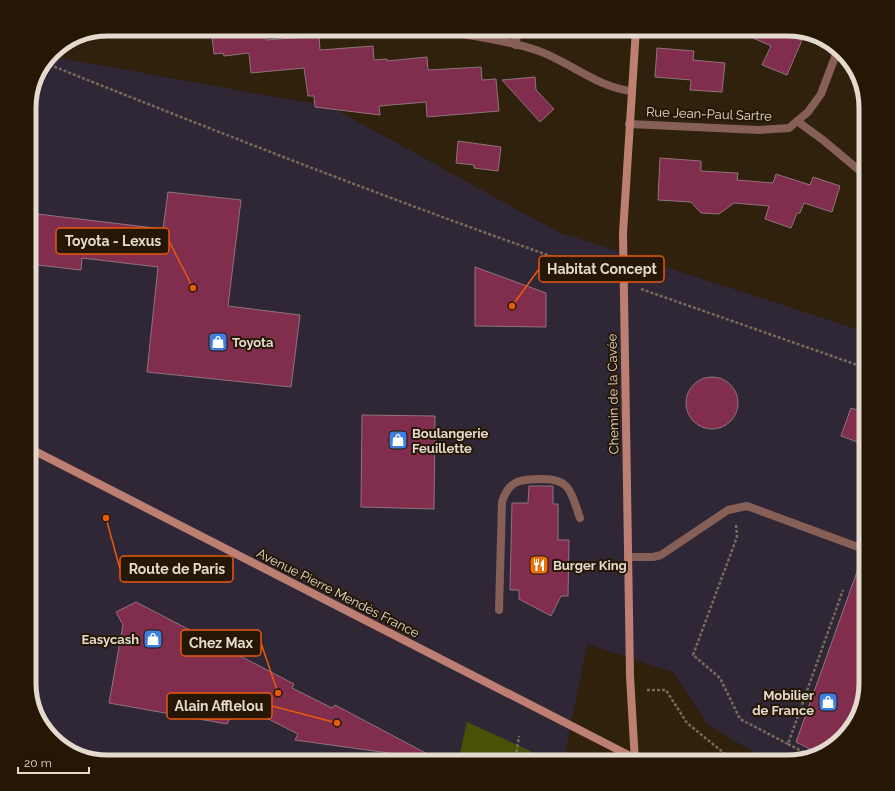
<svg xmlns="http://www.w3.org/2000/svg" width="895" height="791" viewBox="0 0 895 791" font-family="Raleway,sans-serif">
<style>
.commercial{fill:#302736}
.green{fill:#495106}
.building{fill:#802d4e;stroke:#91737c}
.lines{fill:none;stroke-linecap:round;stroke-linejoin:round}
.path{stroke:#776b5a;stroke-width:2.5;stroke-dasharray:3 2;stroke-linecap:butt}
.lane{stroke:#865f57;stroke-width:8}
.street{stroke:#865f57;stroke-width:8}
.secondary{stroke:#be7f73;stroke-width:8}
.labels{text-anchor:middle;dominant-baseline:central;stroke-width:4;stroke-linejoin:round;paint-order:stroke}
.street-label{font-size:13px;fill:#e4dbce;stroke:#251704}
.poi-label{font-size:13px;font-weight:bold;fill:#e4dbce;stroke:#251704;text-anchor:start}
.rim{fill:none;stroke:#e4dbce;stroke-width:5}
.leader{fill:none;stroke:#e8590c;stroke-width:1.5}
.callout-dot{fill:#e8590c;stroke:#251704;stroke-width:1.5}
.callout{fill:#251704;stroke:#e8590c;stroke-width:1.5}
.callout-label{font-size:14px;text-anchor:middle;font-weight:bold;fill:#e4dbce}
</style>
<rect width="100%" height="100%" fill="#2f210c"/>
<path class="commercial" d="M50 56 331 107 558 232 866 332V688L843 739 818 756 787 762H770L707 724 673 672 587 644 566 750 578 762H108L78 756 52 739 37 718 29 688V103L37 73Z"/>
<path class="green" d="M467 722 554 762H458Z"/>
<g class="building">
<path d="M211 29H265L266 40 319 36 320 50 373 46 374 60 387 59V61L427 57 428 70 481 67 482 80 496 79 499 111 427 117 426 102 379 106 380 115 315 107 314 96H308L304 68 251 73 249 53 224 56 223 53 214 54Z"/>
<path d="M733 29H777L802 40 787 75 762 65 771 46Z"/>
<path d="M657 48 694 51 693 60 725 63 722 92 690 90 691 80 655 77Z"/>
<path d="M535 77 536 90 554 109 540 122 502 80Z"/>
<path d="M458 141 501 147 498 171 474 168V165L456 163Z"/>
<path d="M660 158 701 161V171L738 173 737 180 773 183 776 174 810 185 813 177 840 186 832 212 804 203 800 213H797L791 228 765 219 769 206 734 203 719 214 701 213 691 202 658 200Z"/>
<path d="M168 192 241 200 228 306 300 315 291 387 147 372 158 267 82 258 81 270 29 264V213L163 229Z"/>
<path d="M475 267 546 293V327L475 326Z"/>
<circle cx="712" cy="403" r="26"/>
<path d="M851 408 866 413V445L841 436Z"/>
<path d="M362 415 435 416 434 509 361 507Z"/>
<path d="M529 486H553V504H558V540H569L568 596H561L551 616 519 599V590H510L512 503H528Z"/>
<path d="M863 555H866V688L860 714 843 739 820 754 796 742Z"/>
<path d="M136 602 294 684 292 688 332 708 335 705 433 757 432 759 295 740 298 734 237 703 227 724 109 703 123 625 116 612Z"/>
</g>
<g class="lines">
<g class="path">
<path d="M45 63C230 137 416 210 605 275"/>
<path d="M641 289 866 368"/>
<path d="M736 525 737 537 693 655 720 678 740 719 788 744 843 590"/>
<path d="M647 690H666L687 723 735 762"/>
<path d="M788 744 813 757"/>
<path d="M515 762 519 736"/>
</g>
<path class="lane" d="M499 610 502 502C509 479 522 479 543 479 552 479 560 480 566 486 572 491 577 510 580 518"/>
<g class="street">
<path d="M430 29C465 35 502 39 536 50 569 61 596 87 631 91"/>
<path d="M516 45 517 29"/>
<path d="M797 121 823 140 866 176"/>
<path d="M629 124 759 130 789 128 808 112 821 94 838 49"/>
<path d="M628 557H653L661 555 728 510 747 506 866 550"/>
</g>
<g class="secondary">
<path d="M29 448 642 762"/>
<path d="M635 762 630 676 623 233 636 29"/>
</g>
</g>
<defs>
<symbol id="shop-square" viewBox="-11 -11 22 22"><rect x="-9" y="-9" width="18" height="18" rx="4" fill="#3f7fe0" stroke="#251704"/><path d="M-5-2.5h2.3a2.7 3.5 0 0 1 5.4 0H5L5.5 6h-11ZM-1.5-2.5h3a1.5 2.3 0 0 0-3 0Z" fill="#fff"/></symbol>
<symbol id="restaurant-square" viewBox="-11 -11 22 22"><rect x="-9" y="-9" width="18" height="18" rx="4" fill="#e8710a" stroke="#251704"/><path d="M-5-6h1v4h1v-4h1v4h1v-4h1v5L-1.5 .5V6h-2V.5L-5-1ZM5-6V6H3V1.5H1.5Q1.5-4 5-6Z" fill="#fff"/></symbol>
</defs>
<g fill-rule="evenodd">
<use href="#shop-square" x="207" y="331" width="22" height="22"/>
<use href="#shop-square" x="387" y="429" width="22" height="22"/>
<use href="#restaurant-square" x="528" y="554" width="22" height="22"/>
<use href="#shop-square" x="142" y="628" width="22" height="22"/>
<use href="#shop-square" x="817" y="691" width="22" height="22"/>
</g>
<g class="labels">
<g class="street-label">
<text transform="translate(709 114) rotate(2)">Rue Jean-Paul Sartre</text>
<text transform="translate(613 394) rotate(-91)">Chemin de la Cavée</text>
<text transform="translate(338 593) rotate(27)">Avenue Pierre Mendès France</text>
</g>
<g class="poi-label">
<text x="232" y="342">Toyota</text>
<text x="412" y="433">Boulangerie<tspan x="412" dy="15">Feuillette</tspan></text>
<text x="553" y="565">Burger King</text>
<text x="139" y="639" text-anchor="end">Easycash</text>
<text x="814" y="695" text-anchor="end">Mobilier<tspan x="814" dy="15">de France</tspan></text>
</g>
</g>
<path d="M0 0H895V791H0ZM108 36H787A72 72 0 0 1 859 108V683A72 72 0 0 1 787 755H108A72 72 0 0 1 36 683V108A72 72 0 0 1 108 36Z" fill="#251704" fill-rule="evenodd"/>
<path class="rim" d="M108 36H787A72 72 0 0 1 859 108V683A72 72 0 0 1 787 755H108A72 72 0 0 1 36 683V108A72 72 0 0 1 108 36Z"/>
<path class="leader" d="M193 288L169 241M512 306L539 269M106 518L120 569M278 693L261 643M337 723L272 706"/>
<g class="callout-dot">
<circle cx="193" cy="288" r="4"/>
<circle cx="512" cy="306" r="4"/>
<circle cx="106" cy="518" r="4"/>
<circle cx="278" cy="693" r="4"/>
<circle cx="337" cy="723" r="4"/>
</g>
<g class="callout">
<rect x="56" y="228" width="113" height="26" rx="4"/>
<rect x="539" y="256" width="125" height="26" rx="4"/>
<rect x="120" y="556" width="113" height="26" rx="4"/>
<rect x="181" y="630" width="80" height="26" rx="4"/>
<rect x="167" y="693" width="105" height="26" rx="4"/>
</g>
<g class="callout-label">
<text x="113" y="246">Toyota - Lexus</text>
<text x="602" y="274">Habitat Concept</text>
<text x="177" y="574">Route de Paris</text>
<text x="221" y="648">Chez Max</text>
<text x="219" y="711">Alain Afflelou</text>
</g>
<path d="M18 767v6h71v-6" fill="none" stroke="#e4dbce" stroke-width="2"/>
<text x="24" y="767" font-size="12" fill="#e4dbce" stroke="#251704" stroke-width="3" paint-order="stroke">20 m</text>
</svg>
